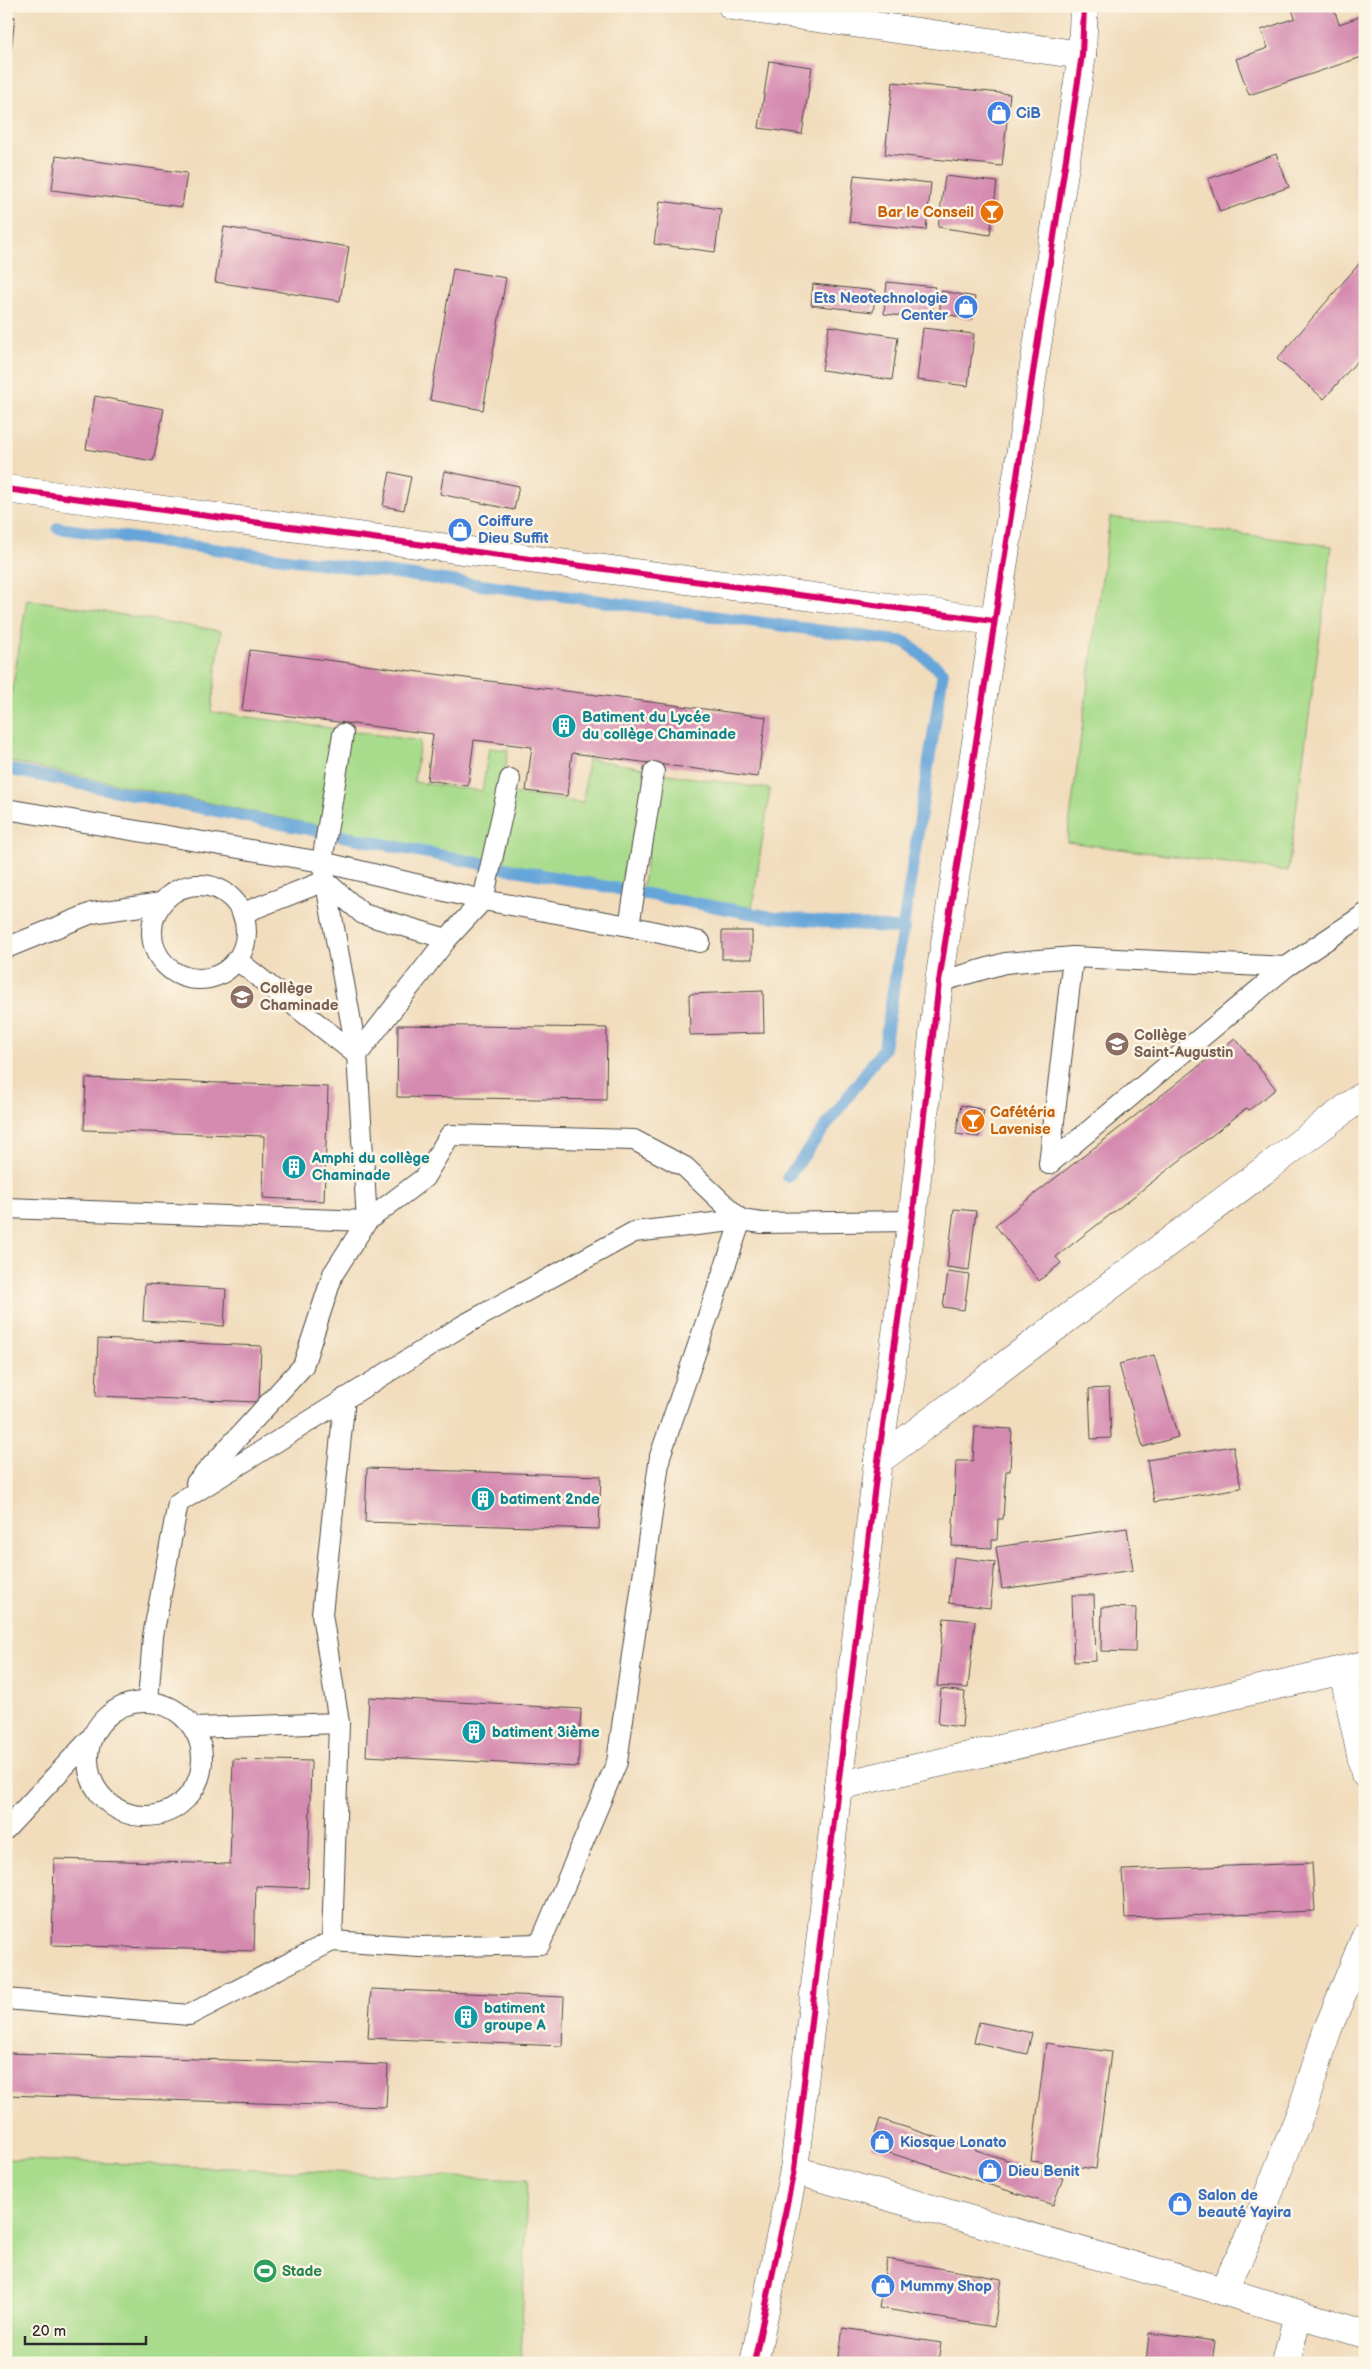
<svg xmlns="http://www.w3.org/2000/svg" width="1371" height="2369" viewBox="0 0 1371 2369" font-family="'Balsamiq Sans',sans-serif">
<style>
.green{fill:#a8db8b;stroke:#6a835b}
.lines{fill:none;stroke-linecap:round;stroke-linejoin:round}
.stream{stroke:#66a5d9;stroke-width:12}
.building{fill:#d58bb0}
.service-casing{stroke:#494641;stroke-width:22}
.minor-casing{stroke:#494641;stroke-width:29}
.service{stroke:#fff;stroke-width:20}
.minor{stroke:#fff;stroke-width:28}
.cycleway-casing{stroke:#fcf5e5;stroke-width:9}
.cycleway{stroke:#d6006c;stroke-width:6}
.labels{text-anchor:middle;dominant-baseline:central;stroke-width:5;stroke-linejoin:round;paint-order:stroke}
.shop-label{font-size:15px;font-weight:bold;fill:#366cbe;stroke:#fcf5e5;text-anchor:start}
.food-label{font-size:15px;font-weight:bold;fill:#c56008;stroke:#fcf5e5;text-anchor:end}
.culture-label{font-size:15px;font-weight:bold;fill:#0d838f;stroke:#fcf5e5;text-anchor:start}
.education-label{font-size:15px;font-weight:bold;fill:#785e54;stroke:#fcf5e5;text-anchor:start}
.leisure-label{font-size:15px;font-weight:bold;fill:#27864d;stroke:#fcf5e5;text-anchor:start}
</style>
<rect width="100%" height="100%" fill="#fcf5e5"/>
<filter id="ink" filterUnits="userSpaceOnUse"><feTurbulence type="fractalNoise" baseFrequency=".02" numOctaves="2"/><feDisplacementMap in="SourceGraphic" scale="10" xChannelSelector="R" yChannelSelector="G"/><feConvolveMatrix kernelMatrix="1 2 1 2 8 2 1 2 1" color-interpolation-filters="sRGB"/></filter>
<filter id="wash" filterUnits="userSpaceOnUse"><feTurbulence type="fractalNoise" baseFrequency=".0096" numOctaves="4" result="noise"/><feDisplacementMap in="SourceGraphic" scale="20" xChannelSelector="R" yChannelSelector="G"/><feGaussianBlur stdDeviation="1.12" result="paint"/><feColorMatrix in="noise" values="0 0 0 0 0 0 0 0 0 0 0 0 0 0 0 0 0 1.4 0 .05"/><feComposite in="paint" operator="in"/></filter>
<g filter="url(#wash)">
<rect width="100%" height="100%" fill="#f1dcbc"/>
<g class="green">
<path d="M1110 517 1332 546 1288 871 1067 842Z"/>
<path d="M27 599 221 631 211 712 337 729 321 826 6 761V728Z"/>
<path d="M350 731 420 741 414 782 482 791 489 748 508 750 492 863 333 829Z"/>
<path d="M588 759 650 769 632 887 504 864 512 793 583 803Z"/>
<path d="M660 773 770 789 752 908 642 890Z"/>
<path d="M6 2159 527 2180 521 2363H6Z"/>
</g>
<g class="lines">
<g class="stream">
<path d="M58 528 905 642 943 672 884 1048 788 1177"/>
<path d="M6 769 488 865 766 916 904 929"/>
</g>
</g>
<g id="blocks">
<g class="building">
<path d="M1291 6H1333L1339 24 1365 15V56L1249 95 1236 59 1268 48 1261 30 1295 18Z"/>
<path d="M6 16 15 17 9 68H6Z"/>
<path d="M769 61 812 67 802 134 759 128Z"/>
<path d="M893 82 1010 94 1002 166 885 154Z"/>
<path d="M1276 154 1289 187 1220 212 1208 179Z"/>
<path d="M56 156 187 173 182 207 52 190Z"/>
<path d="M854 175 931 183 926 230 849 222Z"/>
<path d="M945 176 997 182 990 235 938 227Z"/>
<path d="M660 201 721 209 715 252 654 244Z"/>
<path d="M224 227 349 247 340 301 215 282Z"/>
<path d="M1365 257V352L1324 399 1277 359Z"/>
<path d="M453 269 506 278 483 410 430 400Z"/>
<path d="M887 282 935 287 932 319 884 314Z"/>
<path d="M813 284 876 291 873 312 811 305Z"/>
<path d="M942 291 975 297 972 319 939 313Z"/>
<path d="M829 326 898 337 892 380 822 370Z"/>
<path d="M923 328 974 334 968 386 917 380Z"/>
<path d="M95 396 164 409 153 461 86 449Z"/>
<path d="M444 471 519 486 514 510 440 494Z"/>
<path d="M390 472 411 477 404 510 383 506Z"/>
<path d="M250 650 766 717 758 777 572 753 567 796 526 791 532 747 474 740 468 786 427 780 433 734 242 710Z"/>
<rect x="722" y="931" width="30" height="28"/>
<path d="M763 991 764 1033 690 1035 689 994Z"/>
<path d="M398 1025 607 1028 606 1100 397 1097Z"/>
<path d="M1235 1038 1276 1089 1249 1110 1247 1108 1056 1257 1061 1263 1039 1281 995 1225Z"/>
<path d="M86 1078 328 1087 324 1201 263 1198 264 1136 84 1130Z"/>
<path d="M961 1105 984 1110 979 1137 956 1134Z"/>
<path d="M954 1209 976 1211 969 1270 947 1267Z"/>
<path d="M948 1272 969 1275 964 1310 943 1307Z"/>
<path d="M145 1284 226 1289 224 1326 143 1321Z"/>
<path d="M98 1339 261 1346 259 1402 96 1396Z"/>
<path d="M1154 1355 1178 1437 1143 1447 1119 1364Z"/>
<path d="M1109 1388 1111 1438 1091 1439 1089 1389Z"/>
<path d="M975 1427 1012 1429 1010 1471H1006L1003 1519H998L997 1540H992V1548L952 1546 956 1461H973Z"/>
<path d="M1233 1446 1241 1488 1154 1502 1147 1460Z"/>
<path d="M367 1468 601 1476 599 1529 365 1522Z"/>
<path d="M1127 1528 1133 1570 1002 1589 996 1547Z"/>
<path d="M954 1557 995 1562 990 1608 949 1603Z"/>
<path d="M1072 1595H1094L1096 1661 1074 1662Z"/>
<path d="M1102 1607 1136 1608 1135 1652 1101 1651Z"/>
<path d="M944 1618 975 1621 968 1688 937 1686Z"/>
<path d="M941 1689 965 1692 962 1727 938 1724Z"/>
<path d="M369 1697 581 1709 578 1767 366 1756Z"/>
<path d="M233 1759 311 1761 308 1888 256 1886 254 1951 52 1945 54 1859 230 1864Z"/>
<path d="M1312 1863 1315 1911 1125 1918 1122 1870Z"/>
<path d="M371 1989 564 1997 562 2046 368 2038Z"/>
<path d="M979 2022 1032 2033 1027 2054 974 2042Z"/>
<path d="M1046 2043 1111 2052 1096 2169 1031 2161Z"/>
<path d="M6 2053 388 2065 386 2107 6 2095Z"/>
<path d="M880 2119 1063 2178 1053 2205 871 2147Z"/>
<path d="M887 2259 1002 2279 994 2327 879 2308Z"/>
<path d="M843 2328 941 2343 938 2363H838Z"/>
<path d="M1149 2333 1215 2341 1212 2363H1146Z"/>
</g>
</g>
</g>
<g filter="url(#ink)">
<use href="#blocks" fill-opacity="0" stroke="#494641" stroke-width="1"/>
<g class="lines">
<defs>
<g id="service">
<path d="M6 809 322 862 483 900 629 926 700 942"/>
<circle cx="199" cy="932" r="47"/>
<path d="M243 913 325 881 363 914 447 939"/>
<path d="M629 926 654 772"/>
<path d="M6 948 92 913 161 903"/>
<path d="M237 960 357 1055 447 939 483 900 510 779"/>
<path d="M939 982 1005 963 1073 957 1286 967"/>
<path d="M1049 1164 1286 967 1365 914"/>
<path d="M1049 1164 1073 957"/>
<path d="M6 1208 367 1221 424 1178 450 1135 634 1140 685 1167 741 1220 634 1232 462 1326 178 1503 153 1636 148 1701"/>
<path d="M196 1483 303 1366 333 1274 367 1221 357 1055 322 862 343 734"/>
<circle cx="145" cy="1759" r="57"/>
<path d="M339 1723 322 1614 345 1398"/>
<path d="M194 1728 339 1723 332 1941"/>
<path d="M6 1829 91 1738"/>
<path d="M6 1999 189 2015 332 1941 420 1947 540 1944 617 1762 660 1456 741 1220 762 1223 912 1221"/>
</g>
<g id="minor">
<path d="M732 6 1082 55"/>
<path d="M6 489 993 621"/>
<path d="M878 1461 1365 1094"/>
<path d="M1343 1671 1365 1774"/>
<path d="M838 1786 1365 1665"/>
<path d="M794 2170 1223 2291 1365 2334"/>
<path d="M1223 2291 1262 2210 1304 2104 1327 2031 1365 1938"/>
<path d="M754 2363 794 2170 838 1786 878 1461 912 1221 939 982 1082 55 1084 6"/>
<path d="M1286 2363 1298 2314"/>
</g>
</defs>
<use href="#service" class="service-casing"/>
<use href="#minor" class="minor-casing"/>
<use href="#service" class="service"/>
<use href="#minor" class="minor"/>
<defs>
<g id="cycleway">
<path d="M6 489 993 621"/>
<path d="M754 2363 794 2170 838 1786 878 1461 912 1221 939 982 1082 55 1084 6"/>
</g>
</defs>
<use href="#cycleway" class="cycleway-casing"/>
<use href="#cycleway" class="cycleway"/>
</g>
</g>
<defs>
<symbol id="shop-disc" viewBox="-11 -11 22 22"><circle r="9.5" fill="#3f7fe0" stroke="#fcf5e5"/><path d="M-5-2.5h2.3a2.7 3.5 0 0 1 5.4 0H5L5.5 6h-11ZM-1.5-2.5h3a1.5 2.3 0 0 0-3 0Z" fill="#fff"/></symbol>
<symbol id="bar-disc" viewBox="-11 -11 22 22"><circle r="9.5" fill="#e8710a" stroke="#fcf5e5"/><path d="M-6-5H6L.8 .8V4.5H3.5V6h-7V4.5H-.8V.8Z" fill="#fff"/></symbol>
<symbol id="building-disc" viewBox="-11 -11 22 22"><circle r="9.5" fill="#0f9aa8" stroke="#fcf5e5"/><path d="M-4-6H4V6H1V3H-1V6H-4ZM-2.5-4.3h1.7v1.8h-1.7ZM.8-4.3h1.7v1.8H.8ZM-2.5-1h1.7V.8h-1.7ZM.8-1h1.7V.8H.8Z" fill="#fff"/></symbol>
<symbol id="school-disc" viewBox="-11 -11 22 22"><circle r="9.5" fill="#8d6e63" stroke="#fcf5e5"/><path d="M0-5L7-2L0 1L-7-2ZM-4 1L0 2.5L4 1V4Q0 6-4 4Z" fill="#fff"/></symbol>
<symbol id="stadium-disc" viewBox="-11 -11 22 22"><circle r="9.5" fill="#2e9e5b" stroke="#fcf5e5"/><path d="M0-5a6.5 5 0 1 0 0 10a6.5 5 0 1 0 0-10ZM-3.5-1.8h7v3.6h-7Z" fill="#fff"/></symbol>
</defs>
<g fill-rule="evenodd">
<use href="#shop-disc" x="985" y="99" width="28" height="28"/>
<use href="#bar-disc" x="978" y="198" width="28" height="28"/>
<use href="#shop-disc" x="952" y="293" width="28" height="28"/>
<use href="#shop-disc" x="446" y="516" width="28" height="28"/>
<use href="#building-disc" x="550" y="712" width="28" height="28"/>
<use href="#school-disc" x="228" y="983" width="28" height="28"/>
<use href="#school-disc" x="1103" y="1030" width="28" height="28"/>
<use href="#bar-disc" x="959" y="1107" width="28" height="28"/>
<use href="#building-disc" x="280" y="1153" width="28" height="28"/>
<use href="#building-disc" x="469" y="1485" width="28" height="28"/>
<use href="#building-disc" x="460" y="1718" width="28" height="28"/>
<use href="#building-disc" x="452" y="2003" width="28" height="28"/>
<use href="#shop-disc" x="868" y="2128" width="28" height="28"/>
<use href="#shop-disc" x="976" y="2157" width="28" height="28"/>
<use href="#shop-disc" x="1166" y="2190" width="28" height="28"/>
<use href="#stadium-disc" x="251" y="2257" width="28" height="28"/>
<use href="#shop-disc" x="869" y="2272" width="28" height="28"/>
</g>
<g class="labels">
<g class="shop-label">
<text x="1016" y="113">CiB</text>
<text x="948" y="298" text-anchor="end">Ets Neotechnologie<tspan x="948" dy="17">Center</tspan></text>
<text x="478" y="521">Coiffure<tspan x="478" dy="17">Dieu Suffit</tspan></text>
<text x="900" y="2142">Kiosque Lonato</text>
<text x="1008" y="2171">Dieu Benit</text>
<text x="1198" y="2195">Salon de<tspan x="1198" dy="17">beauté Yayira</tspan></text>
<text x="900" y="2286">Mummy Shop</text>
</g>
<g class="food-label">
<text x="974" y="212">Bar le Conseil</text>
<text x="990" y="1112" text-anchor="start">Cafétéria<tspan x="990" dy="17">Lavenise</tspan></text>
</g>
<g class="culture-label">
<text x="582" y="717">Batiment du Lycée<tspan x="582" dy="17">du collège Chaminade</tspan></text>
<text x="312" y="1158">Amphi du collège<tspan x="312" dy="17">Chaminade</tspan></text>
<text x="500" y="1499">batiment 2nde</text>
<text x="492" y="1732">batiment 3ième</text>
<text x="484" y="2008">batiment<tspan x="484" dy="17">groupe A</tspan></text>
</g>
<g class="education-label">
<text x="260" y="988">Collège<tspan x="260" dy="17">Chaminade</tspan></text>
<text x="1134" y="1035">Collège<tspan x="1134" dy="17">Saint-Augustin</tspan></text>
</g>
<g class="leisure-label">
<text x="282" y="2271">Stade</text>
</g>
</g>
<rect width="1371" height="2369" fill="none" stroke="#fcf5e5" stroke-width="25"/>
<path d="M25 2336v8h121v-8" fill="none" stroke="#2b2b2b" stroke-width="2.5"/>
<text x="32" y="2336" font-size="15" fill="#2b2b2b" stroke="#fcf5e5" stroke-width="4" paint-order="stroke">20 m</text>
</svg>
